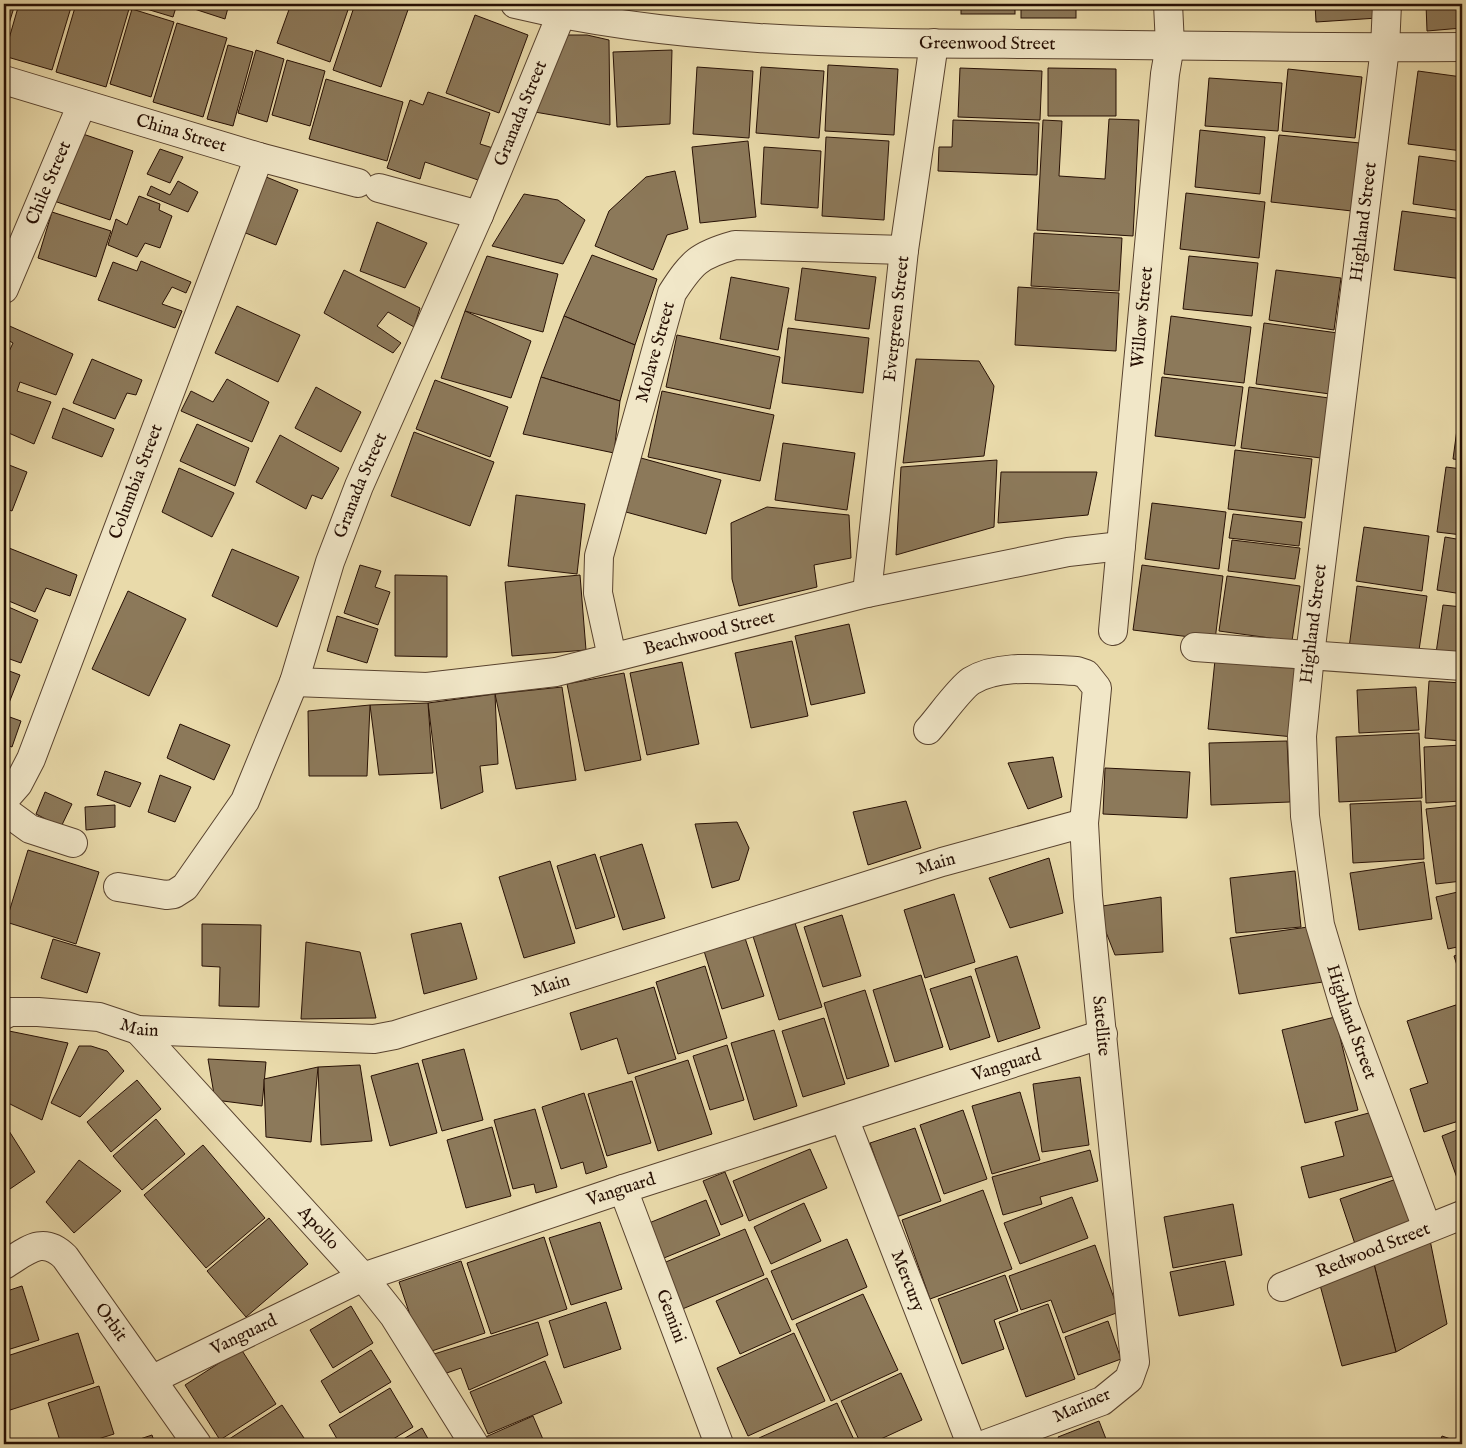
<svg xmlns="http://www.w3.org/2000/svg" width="1466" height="1448" viewBox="0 0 1466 1448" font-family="'IM FELL English',serif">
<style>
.building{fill:#8c795a;stroke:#271004}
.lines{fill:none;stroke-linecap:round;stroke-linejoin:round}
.minor-casing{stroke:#58422e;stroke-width:30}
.minor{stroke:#f1e7c8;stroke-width:28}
.labels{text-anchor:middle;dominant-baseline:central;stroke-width:4.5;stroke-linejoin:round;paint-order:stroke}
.street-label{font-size:18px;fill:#271004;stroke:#f1e7c8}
</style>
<rect width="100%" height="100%" fill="#e9daaa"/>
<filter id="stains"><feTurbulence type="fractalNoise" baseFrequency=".004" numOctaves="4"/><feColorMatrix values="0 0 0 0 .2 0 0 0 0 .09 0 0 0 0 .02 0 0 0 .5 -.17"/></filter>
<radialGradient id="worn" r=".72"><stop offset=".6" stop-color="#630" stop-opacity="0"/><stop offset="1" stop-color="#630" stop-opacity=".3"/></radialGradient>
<g class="building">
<path d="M4 4H15L4 40Z"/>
<path d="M19 4H72L52 70 4 56Z"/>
<path d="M76 4H111L129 9 106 87 56 72Z"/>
<path d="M130 4H177L173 17Z"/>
<path d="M179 4H229L225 19Z"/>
<path d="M291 4H350L330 62 277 43Z"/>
<path d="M355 4H410L381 87 333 70Z"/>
<rect x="961" y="4" width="54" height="10"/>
<rect x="1021" y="4" width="55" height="14"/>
<path d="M1315 4H1377L1378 18 1316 22Z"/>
<path d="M1426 4H1462V28L1427 31Z"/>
<path d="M132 9 174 22 151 97 110 84Z"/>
<path d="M475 15 528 35 499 113 446 93Z"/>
<path d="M177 23 227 38 203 117 153 102Z"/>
<path d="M561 35H587L609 40 610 125 529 111Z"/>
<path d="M228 45 253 52 233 126 207 119Z"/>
<path d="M256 50 284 59 267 122 238 113Z"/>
<path d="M672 50 670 124 617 127 613 52Z"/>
<path d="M287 60 325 71 310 126 272 115Z"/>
<path d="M828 65 898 69 894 135 825 131Z"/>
<path d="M697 67 753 71 749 138 693 134Z"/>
<path d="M761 67 824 71 819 138 756 133Z"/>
<path d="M960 68 1042 71 1040 120 958 117Z"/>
<path d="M1048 68 1116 69V116H1048Z"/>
<path d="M1288 69 1362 77 1355 138 1282 131Z"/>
<path d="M1418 71 1462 77V151L1408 144Z"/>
<path d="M1209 78 1282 83 1278 131 1205 126Z"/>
<path d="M326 79 403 102 387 161 309 139Z"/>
<path d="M428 92 490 113 480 144 493 148 481 181 425 162 420 179 387 168 410 100 423 105Z"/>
<path d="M1109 119 1139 120 1133 236 1037 230 1043 120 1062 121 1059 176 1105 179Z"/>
<path d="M953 120 1039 123 1037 175 938 171 939 147H952Z"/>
<path d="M1200 130 1265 137 1260 194 1195 187Z"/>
<path d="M77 132 133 151 110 220 54 201Z"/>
<path d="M1279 135 1360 143 1352 211 1271 202Z"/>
<path d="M826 137 889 141 884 220 822 216Z"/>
<path d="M748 141 756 217 700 223 692 147Z"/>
<path d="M764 147 821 151 818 208 761 204Z"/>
<path d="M160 149 183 157 170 183 147 174Z"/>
<path d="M1419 156 1462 162V211L1413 204Z"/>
<path d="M675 171 688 229 667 235 653 270 595 246 609 211 646 177Z"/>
<path d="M254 172 298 190 276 245 233 228Z"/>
<path d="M178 181 198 192 188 212 147 195 151 186 170 195Z"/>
<path d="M1186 193 1265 202 1259 258 1180 249Z"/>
<path d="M524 194 558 200 585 220 563 264 492 246Z"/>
<path d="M139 196 160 204 159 210 172 216 160 248 145 243 137 257 108 245 116 219 127 225Z"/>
<path d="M1402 211 1462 219V279L1394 270Z"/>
<path d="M52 212 111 231 96 277 38 258Z"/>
<path d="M377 222 427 243 405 288 360 271Z"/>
<path d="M1034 233 1122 238 1119 291 1031 286Z"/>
<path d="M592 255 657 279 635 345 564 316Z"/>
<path d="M487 256 558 274 543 332 465 311Z"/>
<path d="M1189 256 1258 263 1252 316 1183 309Z"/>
<path d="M141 261 191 282 186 293 172 287 162 304 182 311 175 328 98 300 113 262 137 271Z"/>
<path d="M802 268 876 277 869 329 795 320Z"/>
<path d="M344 270 420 308 414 327 388 312 377 326 401 343 393 353 324 313Z"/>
<path d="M1276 270 1341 278 1334 330 1269 320Z"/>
<path d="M731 277 789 288 778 350 720 339Z"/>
<path d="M1018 287 1119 293 1116 351 1015 345Z"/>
<path d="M237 306 300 335 278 382 215 353Z"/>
<path d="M465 311 531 341 511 398 441 378Z"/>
<path d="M564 316 635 345 620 401 541 377Z"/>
<path d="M1171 316 1251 327 1244 383 1164 374Z"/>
<path d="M1264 323 1338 333 1330 394 1256 384Z"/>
<path d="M5 324 73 354 56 395 20 382 17 391 51 402 34 444 4 431V362L13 343 4 338Z"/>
<path d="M788 328 869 338 863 393 782 383Z"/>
<path d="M677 335 780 357 770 409 666 387Z"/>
<path d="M92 359 142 380 136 395 127 393 115 419 73 403Z"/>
<path d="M916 359 979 361 994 386 984 456 903 463Z"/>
<path d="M541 377 620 401 614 453 523 434Z"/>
<path d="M1162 377 1243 387 1235 446 1155 436Z"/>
<path d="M227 379 269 402 252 442 181 411 191 391 213 402Z"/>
<path d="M435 380 508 407 490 457 416 429Z"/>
<path d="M316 387 361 412 341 452 295 428Z"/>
<path d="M1249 387 1329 398 1321 458 1241 448Z"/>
<path d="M662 391 774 415 760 481 648 457Z"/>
<path d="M1460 407H1462V460L1453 459Z"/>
<path d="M63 408 114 429 102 457 52 438Z"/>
<path d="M197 424 249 448 235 486 180 461Z"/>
<path d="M414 432 494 462 470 526 391 496Z"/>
<path d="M280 435 339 468 322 499 312 495 306 509 256 482Z"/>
<path d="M783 443 855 453 847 510 775 500Z"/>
<path d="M1235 450 1312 459 1305 518 1228 509Z"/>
<path d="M641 458 721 480 706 534 626 512Z"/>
<path d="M997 460 994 527 896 555 901 467Z"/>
<path d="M4 463 27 472 12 511 4 508Z"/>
<path d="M1446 467 1462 469V535L1437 532Z"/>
<path d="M179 468 234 493 212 537 162 512Z"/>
<path d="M1001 472H1097L1088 515 998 523Z"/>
<path d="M516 495 585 504 577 574 508 566Z"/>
<path d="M1152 503 1226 512 1219 569 1145 559Z"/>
<path d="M767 507 849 515 851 558 814 565 817 587 739 606 732 579 731 523Z"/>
<path d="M1233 514 1302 522 1299 546 1229 538Z"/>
<path d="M1364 527 1429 536 1422 591 1356 581Z"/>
<path d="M1445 537 1462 540V594L1437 590Z"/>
<path d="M1232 540 1300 548 1295 579 1228 571Z"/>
<path d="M4 546 77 575 70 596 46 588 35 612 4 599Z"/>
<path d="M232 549 299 577 277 627 212 596Z"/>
<path d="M360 565 381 571 375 587 390 592 378 625 344 613Z"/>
<path d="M1142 565 1223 576 1215 640 1133 630Z"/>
<path d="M395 575 447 576V657L395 656Z"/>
<path d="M580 575 586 650 512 656 505 582Z"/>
<path d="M1227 576 1300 586 1292 641 1219 631Z"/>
<path d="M1357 586 1427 596 1418 657 1349 648Z"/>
<path d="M128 591 186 619 149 696 92 669Z"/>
<path d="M4 605 38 620 21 663 4 657Z"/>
<path d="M1443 605 1462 607V657L1436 653Z"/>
<path d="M337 616 378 629 367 663 327 651Z"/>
<path d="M849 624 865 693 811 705 795 636Z"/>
<path d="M792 641 808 716 751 728 735 653Z"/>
<path d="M1215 660 1300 668 1294 737 1208 729Z"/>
<path d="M682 662 699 744 647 755 630 673Z"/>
<path d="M4 669 20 675 7 708 4 707Z"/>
<path d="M624 673 641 760 585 771 567 684Z"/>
<path d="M1429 681 1462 683V741L1425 738Z"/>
<path d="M562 687 576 780 516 789 495 694Z"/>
<path d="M1416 687 1419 730 1359 733 1357 690Z"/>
<path d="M495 694 498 764 480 766 483 792 441 809 428 703Z"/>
<path d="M428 703 433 773 379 775 370 705Z"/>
<path d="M370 705 367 776H309L308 711Z"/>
<path d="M4 715 21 721 12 747 4 744Z"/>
<path d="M180 724 230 745 214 780 167 758Z"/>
<path d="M1419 733 1422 798 1339 802 1336 737Z"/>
<path d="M1287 741 1290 802 1211 805 1209 743Z"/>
<path d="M1462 745V801L1426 803 1424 747Z"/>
<path d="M1053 757 1062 797 1028 809 1008 763Z"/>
<path d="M1105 768 1190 772 1187 818 1103 814Z"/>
<path d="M105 771 141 783 130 807 97 795Z"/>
<path d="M160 775 191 787 175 822 148 812Z"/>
<path d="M45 792 72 804 61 827 36 814Z"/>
<path d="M906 801 921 848 868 865 853 812Z"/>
<path d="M1421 801 1424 859 1353 863 1350 804Z"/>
<path d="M115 805V827L86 830 85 807Z"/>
<path d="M1462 805V881L1436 884 1426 809Z"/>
<path d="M737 822 749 848 739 880 712 888 695 824Z"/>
<path d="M642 844 665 918 623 930 600 857Z"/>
<path d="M28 850 99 872 76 944 6 922Z"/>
<path d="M595 854 615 917 576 929 557 866Z"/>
<path d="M1049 858 1063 913 1010 928 989 878Z"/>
<path d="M550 861 575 943 524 958 499 877Z"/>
<path d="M1424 862 1432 919 1359 930 1350 873Z"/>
<path d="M1295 871 1301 927 1236 933 1230 878Z"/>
<path d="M1462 891V946L1448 949 1436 897Z"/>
<path d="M954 894 975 962 925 978 904 910Z"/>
<path d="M1161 897 1163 952 1115 955 1096 907Z"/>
<path d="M842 915 861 976 823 987 804 927Z"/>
<path d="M794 920 822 1007 779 1020 752 933Z"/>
<path d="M461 923 477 979 424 994 411 934Z"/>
<path d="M202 924 261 925 259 1007 219 1006 220 967 202 966Z"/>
<path d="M1315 926 1323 982 1239 994 1230 938Z"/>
<path d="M745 938 764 996 722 1009 704 951Z"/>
<path d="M53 939 100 953 87 993 41 978Z"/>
<path d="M306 942 360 952 376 1018 301 1019Z"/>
<path d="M1462 953V981L1454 956Z"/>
<path d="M1017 956 1040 1028 998 1042 975 969Z"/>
<path d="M705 966 727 1038 678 1054 656 982Z"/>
<path d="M921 975 943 1047 895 1062 873 990Z"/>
<path d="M971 976 990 1037 950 1050 930 989Z"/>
<path d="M654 987 676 1059 628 1074 617 1038 581 1050 570 1013Z"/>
<path d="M865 990 889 1066 847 1079 824 1003Z"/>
<path d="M1462 1003V1120L1424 1132 1410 1089 1428 1083 1407 1021Z"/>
<path d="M1335 1017 1358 1110 1305 1123 1282 1030Z"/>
<path d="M824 1018 845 1084 803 1097 782 1031Z"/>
<path d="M774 1030 797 1106 754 1120 731 1043Z"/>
<path d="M9 1031 68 1043 42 1120 4 1101V1054Z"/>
<path d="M727 1045 744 1100 710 1110 693 1056Z"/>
<path d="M79 1046H91L107 1051 124 1071 80 1117 51 1103Z"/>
<path d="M464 1049 483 1120 442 1131 422 1060Z"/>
<path d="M208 1059 266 1062 262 1106 215 1100Z"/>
<path d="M688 1060 712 1134 658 1151 635 1077Z"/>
<path d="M418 1063 437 1133 390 1146 371 1076Z"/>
<path d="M360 1065 372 1141 321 1145 318 1067Z"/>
<path d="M318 1067 311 1142 266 1137 264 1079Z"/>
<path d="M1080 1077 1089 1145 1042 1152 1033 1084Z"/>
<path d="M137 1080 161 1109 111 1152 87 1122Z"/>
<path d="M632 1081 651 1143 607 1156 588 1094Z"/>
<path d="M1020 1092 1040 1160 992 1174 972 1106Z"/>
<path d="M584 1093 607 1167 586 1174 583 1162 561 1169 542 1107Z"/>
<path d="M535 1109 557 1187 536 1193 534 1184 513 1189 494 1120Z"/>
<path d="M963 1110 987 1179 944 1194 920 1125Z"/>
<path d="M1380 1110 1397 1175 1309 1198 1301 1167 1344 1156 1335 1122Z"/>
<path d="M156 1119 185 1154 142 1190 113 1156Z"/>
<path d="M4 1123 35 1172 4 1193Z"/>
<path d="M492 1127 511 1196 466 1208 447 1140Z"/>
<path d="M915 1128 941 1201 896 1217 870 1143Z"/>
<path d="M1462 1128V1192L1442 1136Z"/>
<path d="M203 1145 265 1218 206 1268 144 1195Z"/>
<path d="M810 1149 827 1188 749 1221 733 1181Z"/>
<path d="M1090 1150 1098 1181 1040 1197 1042 1204 1003 1215 992 1177Z"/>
<path d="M79 1160 121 1191 74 1233 46 1202Z"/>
<path d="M725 1172 743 1216 721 1225 703 1181Z"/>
<path d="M1402 1177 1418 1225 1356 1247 1340 1199Z"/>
<path d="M983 1190 1012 1269 930 1299 902 1220Z"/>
<path d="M1072 1197 1088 1238 1020 1264 1004 1223Z"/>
<path d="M706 1200 720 1235 664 1258 649 1223Z"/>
<path d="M804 1203 821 1241 771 1264 754 1227Z"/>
<path d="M1233 1204 1242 1255 1173 1268 1164 1217Z"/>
<path d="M269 1218 308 1264 246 1317 207 1271Z"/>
<path d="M600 1222 622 1289 571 1305 549 1238Z"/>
<path d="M745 1229 764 1275 680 1310 661 1264Z"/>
<path d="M544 1237 567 1309 491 1334 467 1263Z"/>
<path d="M847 1239 867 1287 792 1320 771 1271Z"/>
<path d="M1430 1240 1447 1324 1396 1352 1374 1264Z"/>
<path d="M1095 1245 1119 1312 1063 1333 1051 1300 1021 1310 1009 1276Z"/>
<path d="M461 1261 485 1333 423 1354 399 1282Z"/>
<path d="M1225 1261 1234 1305 1179 1316 1170 1272Z"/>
<path d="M1374 1264 1396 1352 1342 1366 1320 1285Z"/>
<path d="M1005 1275 1018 1311 994 1320 1004 1349 962 1364 938 1299Z"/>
<path d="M767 1278 791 1331 740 1354 716 1301Z"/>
<path d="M22 1286 39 1340 4 1351V1292Z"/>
<path d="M863 1294 898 1370 831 1401 796 1324Z"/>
<path d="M606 1302 621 1349 564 1368 549 1321Z"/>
<path d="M1048 1304 1075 1379 1026 1397 999 1322Z"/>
<path d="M351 1306 373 1343 333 1368 310 1330Z"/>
<path d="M1108 1321 1121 1359 1078 1375 1065 1337Z"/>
<path d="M538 1322 548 1355 469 1390 461 1368 441 1375 434 1354Z"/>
<path d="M78 1333 94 1383 7 1411 4 1399V1357Z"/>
<path d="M794 1333 825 1401 748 1436 717 1368Z"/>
<path d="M241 1349 276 1404 220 1440 185 1385Z"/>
<path d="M371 1350 391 1382 340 1413 321 1381Z"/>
<path d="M545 1361 562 1403 488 1434 470 1392Z"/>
<path d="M901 1373 922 1420 870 1444H861L841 1401Z"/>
<path d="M99 1386 114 1434 82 1444H61L48 1403Z"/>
<path d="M390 1388 413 1427 385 1444H340L329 1425Z"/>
<path d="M837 1403 856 1444H762L759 1438Z"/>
<path d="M282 1405 308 1444H224L223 1443Z"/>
<path d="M533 1416 545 1444H484L481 1439Z"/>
<path d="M1099 1421 1108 1444H1061L1058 1437Z"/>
<path d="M422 1428 431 1444H395Z"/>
<path d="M152 1435 155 1444H125Z"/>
<path d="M1442 1436 1462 1443V1444H1439Z"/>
</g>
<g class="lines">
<defs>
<g id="minor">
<path id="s1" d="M515 4C683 44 857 43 1028 44 1173 45 1318 48 1462 47"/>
<path id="s2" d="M1387 4 1385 48 1310 655 1302 736 1305 816 1320 925 1345 1009 1427 1228"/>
<path id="s3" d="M4 80 259 157 358 183"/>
<path d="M379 188 479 215"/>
<path id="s4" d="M4 289 82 104"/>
<path id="s5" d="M867 593 904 250 934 43"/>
<path id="s6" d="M1113 631 1165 74 1170 45 1168 4"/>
<path d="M1195 647 1462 666"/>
<path id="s7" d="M612 657 598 593 599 556 672 293C692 262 699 255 735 245L904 250"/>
<path id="s8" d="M294 682 427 687 556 672 867 593 1068 552 1121 546"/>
<path id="s9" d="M928 730C939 718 959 689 971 681 1000 663 1044 670 1077 671L1086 674 1097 688 1084 823 1088 896 1135 1362 1129 1379 1102 1401 986 1444"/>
<path id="s10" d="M4 800 18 784 31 759 259 157"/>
<path d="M4 810 30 829 73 843"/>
<path id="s11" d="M118 887 166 895 174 894 185 887 245 801 294 682 330 562 359 486 479 215 561 15"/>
<path id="s12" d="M4 1015 10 1012H38L99 1017 138 1030 374 1039 395 1035 942 862 1084 823"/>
<path id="s13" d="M138 1030 363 1277 394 1316 474 1444"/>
<path id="s14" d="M844 1118 971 1444"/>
<path id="s15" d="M623 1189 719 1444"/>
<path id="s16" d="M4 1265C26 1252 42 1234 65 1257L197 1444"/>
<path id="s17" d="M1282 1287 1462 1215"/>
<path id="s18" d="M153 1379 363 1277 623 1189 1103 1034"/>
</g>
</defs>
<use href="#minor" class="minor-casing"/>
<use href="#minor" class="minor"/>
</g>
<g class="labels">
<g class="street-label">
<text stroke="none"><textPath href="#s1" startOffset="475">Greenwood Street</textPath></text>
<text stroke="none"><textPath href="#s11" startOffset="916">Granada Street</textPath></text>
<text stroke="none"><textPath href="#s3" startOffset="185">China Street</textPath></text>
<text stroke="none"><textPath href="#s4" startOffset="115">Chile Street</textPath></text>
<text transform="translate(1364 222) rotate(-83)">Highland Street</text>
<text stroke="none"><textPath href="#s6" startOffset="315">Willow Street</textPath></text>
<text stroke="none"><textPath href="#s5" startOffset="276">Evergreen Street</textPath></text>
<text stroke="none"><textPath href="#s7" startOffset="314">Molave Street</textPath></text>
<text stroke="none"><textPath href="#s10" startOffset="346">Columbia Street</textPath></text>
<text stroke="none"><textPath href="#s11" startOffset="511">Granada Street</textPath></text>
<text transform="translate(1314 624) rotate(-83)">Highland Street</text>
<text stroke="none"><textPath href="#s8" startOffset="421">Beachwood Street</textPath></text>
<text stroke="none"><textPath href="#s12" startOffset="962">Main</textPath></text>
<text stroke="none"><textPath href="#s12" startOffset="558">Main</textPath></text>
<text stroke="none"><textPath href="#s2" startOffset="1029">Highland Street</textPath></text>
<text stroke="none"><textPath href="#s9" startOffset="540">Satellite</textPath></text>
<text stroke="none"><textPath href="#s12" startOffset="138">Main</textPath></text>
<text stroke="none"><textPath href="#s18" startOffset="911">Vanguard</textPath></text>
<text stroke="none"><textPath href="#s18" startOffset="506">Vanguard</textPath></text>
<text stroke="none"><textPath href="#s13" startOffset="268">Apollo</textPath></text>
<text stroke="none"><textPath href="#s17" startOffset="98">Redwood Street</textPath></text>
<text stroke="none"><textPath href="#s14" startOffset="175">Mercury</textPath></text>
<text stroke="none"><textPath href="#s15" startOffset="136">Gemini</textPath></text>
<text stroke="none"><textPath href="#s16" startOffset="149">Orbit</textPath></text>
<text stroke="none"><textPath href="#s18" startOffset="101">Vanguard</textPath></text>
<text transform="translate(1082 1406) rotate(-24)">Mariner</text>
</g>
</g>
<rect width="1466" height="1448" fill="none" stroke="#e9daaa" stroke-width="20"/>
<rect x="5" y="5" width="1456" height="1438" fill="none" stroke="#271004" stroke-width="2.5"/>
<rect x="10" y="10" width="1446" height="1428" fill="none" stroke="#271004"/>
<rect width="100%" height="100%" filter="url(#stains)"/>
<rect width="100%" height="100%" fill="url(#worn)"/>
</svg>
